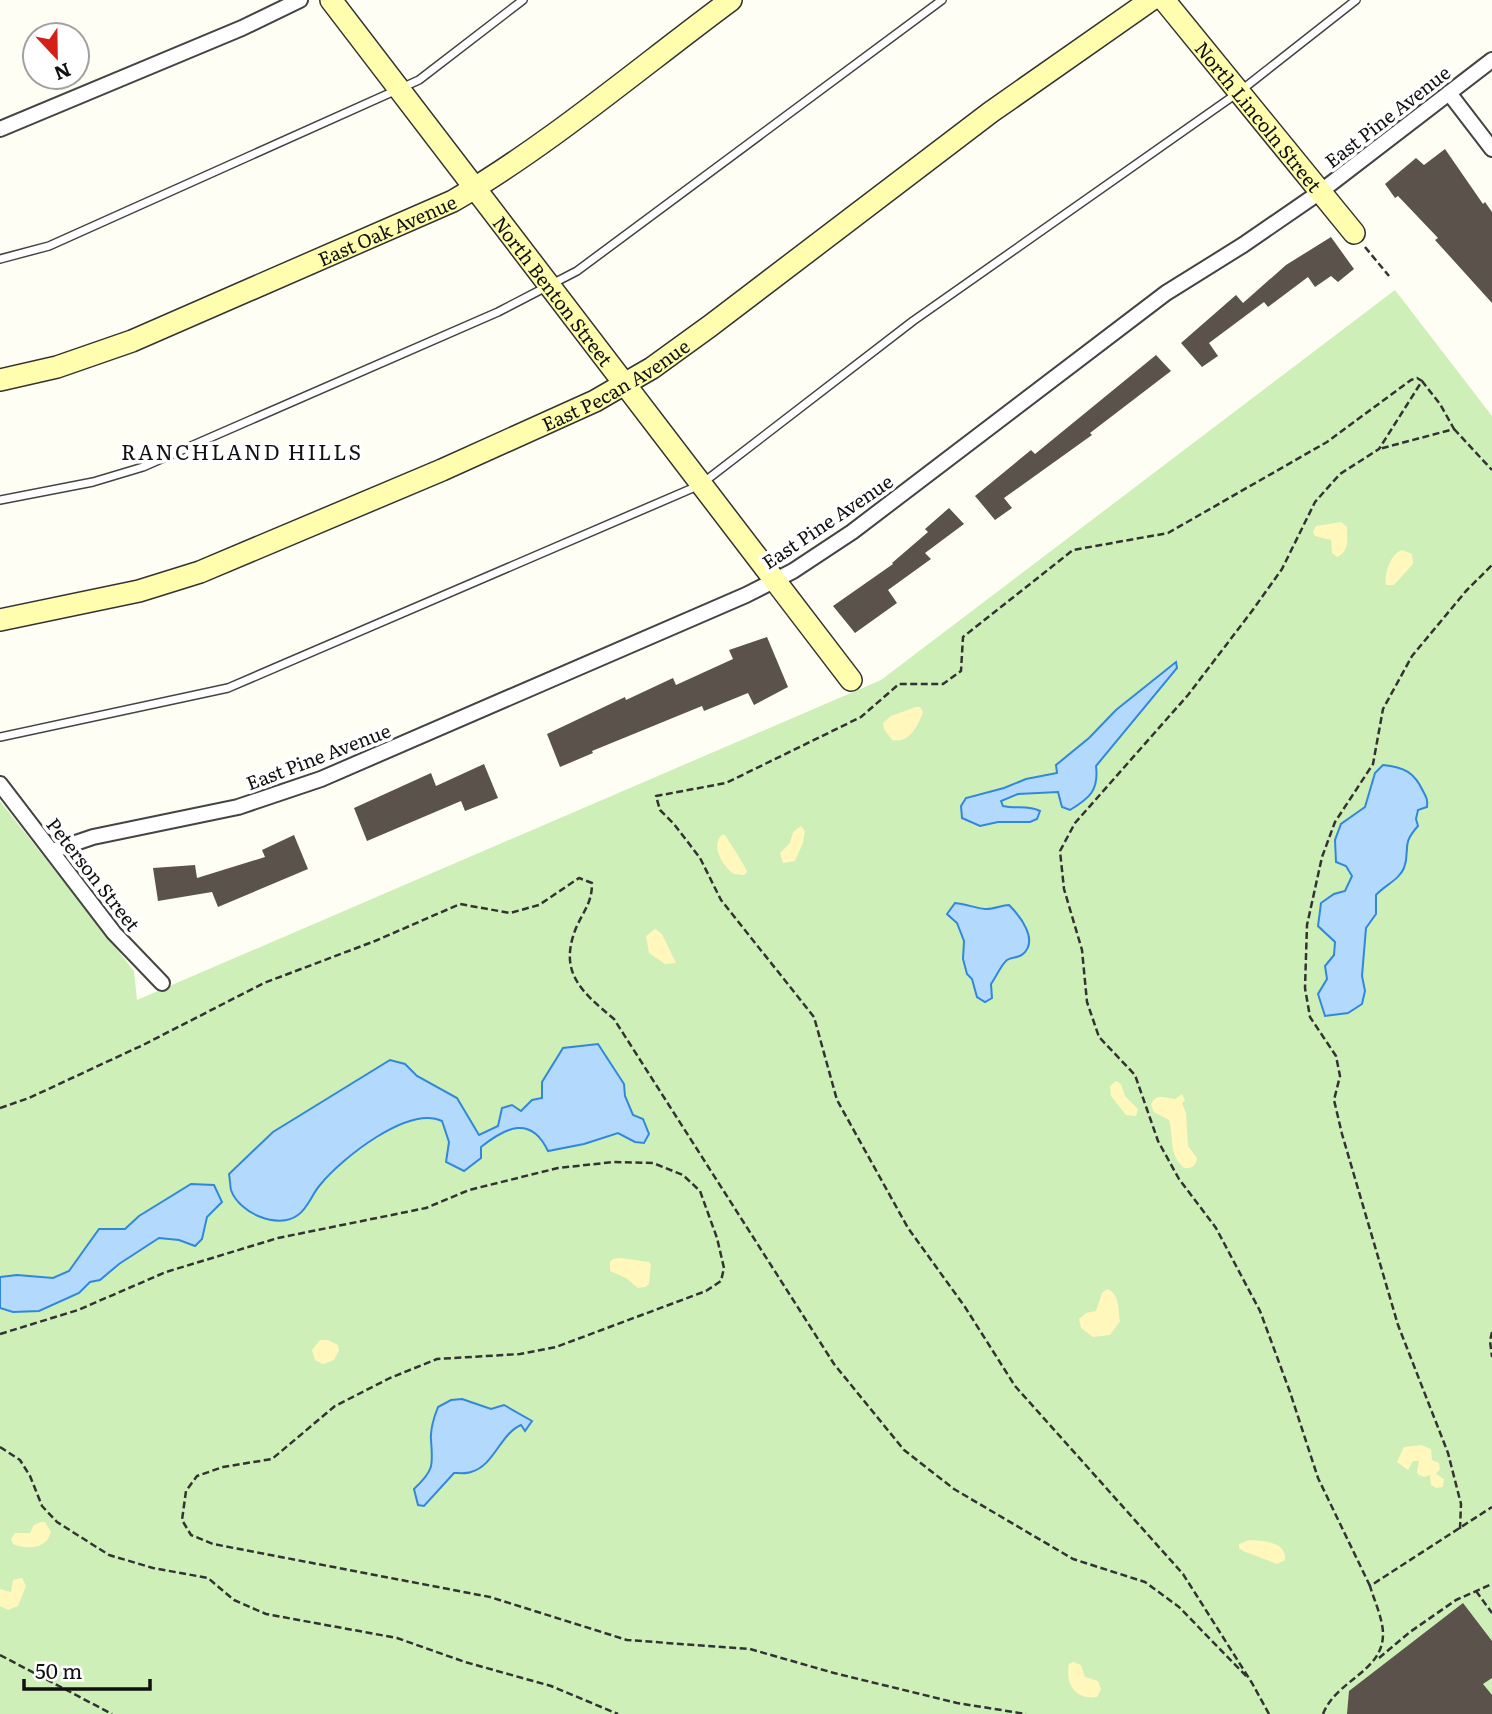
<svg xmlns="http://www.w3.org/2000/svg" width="1492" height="1714" viewBox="0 0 1492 1714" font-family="Literata,serif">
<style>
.green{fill:#cfefb8}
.sand{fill:#fff7bc}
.water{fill:#b3dafd;stroke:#3187dc;stroke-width:2}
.building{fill:#5b534b}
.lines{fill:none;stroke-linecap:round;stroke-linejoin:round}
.lane-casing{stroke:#444;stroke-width:10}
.street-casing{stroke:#444;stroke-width:18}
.secondary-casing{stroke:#333;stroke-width:24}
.path{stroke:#333;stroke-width:2.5;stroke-dasharray:7 3.5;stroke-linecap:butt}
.lane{stroke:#fff;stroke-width:7}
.street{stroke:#fff;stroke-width:14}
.secondary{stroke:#fffeaf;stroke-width:21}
.labels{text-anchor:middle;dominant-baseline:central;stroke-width:7;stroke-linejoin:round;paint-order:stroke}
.street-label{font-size:19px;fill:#111;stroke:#fff}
.neighbourhood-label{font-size:21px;letter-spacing:2px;fill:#111;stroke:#fff}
</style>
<rect width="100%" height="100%" fill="#fffef4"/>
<path class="green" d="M1395 290 1492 416V1714H0V801L134 971 137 1000 881 680Z"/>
<g class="sand">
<path d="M1341 522 1347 527C1347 539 1350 551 1337 557L1332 553 1331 540 1315 536 1313 532 1316 526Z"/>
<path d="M1402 550 1412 554 1413 564 1394 585H1386C1384 574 1390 554 1402 550Z"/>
<path d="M916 707H920L923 712C918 726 909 744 892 740L884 729 883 723 891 716Z"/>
<path d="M801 826 805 831 803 843 795 861 783 863 780 853 790 843 793 832Z"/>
<path d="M722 835H725C730 843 745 865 747 872L744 875 734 874C723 867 710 845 722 835Z"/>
<path d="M655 929 662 934 676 963 665 964 649 953 646 936Z"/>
<path d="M1116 1081 1121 1084 1125 1096 1138 1109 1136 1116 1126 1115 1111 1096 1110 1086Z"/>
<path d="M1182 1094 1185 1100 1182 1103 1186 1113 1188 1146 1197 1158C1196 1166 1192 1169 1184 1168 1168 1154 1174 1137 1169 1120L1154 1112 1151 1105C1156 1093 1164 1098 1175 1099Z"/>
<path d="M621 1258 649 1262 651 1265 649 1284 645 1287 638 1288 626 1278 610 1271V1262L613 1259Z"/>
<path d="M1107 1289C1120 1294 1118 1309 1120 1321L1110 1335 1093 1337 1081 1328 1079 1319 1086 1313 1096 1311 1102 1293Z"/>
<path d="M320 1340H328L338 1345 339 1350 334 1360 323 1364 315 1360 312 1350Z"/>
<path d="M1421 1445 1431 1449 1432 1460 1439 1463 1440 1469 1436 1474 1444 1479 1443 1487 1436 1488 1431 1485 1430 1475 1424 1477 1419 1475 1417 1472 1419 1461H1413L1408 1470 1397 1462 1404 1447Z"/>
<path d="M41 1522H45L51 1532C47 1549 27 1550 13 1544L11 1539 15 1533H30L34 1525Z"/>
<path d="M1249 1540C1263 1541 1287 1541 1285 1560L1277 1564 1243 1551 1239 1548V1544Z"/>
<path d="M22 1578 26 1586 18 1606 8 1610 0 1606V1589L11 1592 13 1580Z"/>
<path d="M1073 1662 1081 1665 1085 1677 1098 1681 1101 1689 1097 1697C1076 1700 1065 1685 1069 1664Z"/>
</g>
<g class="water">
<path d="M1176 662 1177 668 1096 766C1099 790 1090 798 1070 810L1062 807 1058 792 1018 794 1001 801 1003 806C1016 809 1029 805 1040 811L1037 819 1030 822H998L980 826 962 818 961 806 966 798 1004 788 1026 779 1057 773 1056 765 1089 738 1116 710Z"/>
<path d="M1383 765C1404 767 1414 772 1423 791 1426 797 1428 799 1427 807L1418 810 1416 819 1418 826C1400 846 1411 849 1404 868 1399 880 1385 885 1376 895V914L1366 928 1362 976 1365 991 1362 1004 1348 1013 1325 1016 1318 994 1327 979 1325 966 1334 955 1335 942 1318 926 1321 903 1334 894 1345 891 1352 876 1346 866 1336 862 1335 840 1341 824 1365 807 1375 773Z"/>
<path d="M955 903C966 904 975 908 985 909 993 910 1001 905 1009 905 1020 916 1039 940 1023 954 1019 958 1012 957 1007 960 1001 965 996 977 991 984L992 998 985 1002 977 997 972 979 967 974 963 959 964 941 957 923 947 914Z"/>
<path d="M598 1044 624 1084 625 1096 633 1115 643 1119 649 1134 644 1143 635 1142 618 1133 584 1144 548 1151C531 1115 506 1127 481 1147V1158L464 1171 446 1162 449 1142 442 1121C408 1105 341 1159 320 1185 312 1194 308 1208 298 1215 278 1230 239 1213 231 1190 230 1185 230 1179 229 1174L273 1132 390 1060 405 1064 417 1076 457 1098 479 1135 498 1126 502 1108 512 1105 521 1111 532 1100 542 1098V1082L563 1048Z"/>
<path d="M191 1184 214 1185 222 1202 207 1217 202 1239 195 1246 179 1240 159 1238 119 1264 100 1280 90 1282 79 1293 39 1311 13 1312 0 1308V1277L17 1275 53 1278 69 1271 99 1229H125L139 1216Z"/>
<path d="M462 1399 491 1409 504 1405 532 1421 525 1431 521 1425C500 1434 494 1466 471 1472 466 1474 459 1473 454 1473L424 1506 418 1505 414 1489C434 1470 433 1466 431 1440 430 1429 434 1417 438 1407L451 1400Z"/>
</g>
<g class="building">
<path d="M1445 149 1483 204 1485 202 1492 212V303L1435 240 1438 238 1398 196 1395 198 1385 184 1416 158 1424 165Z"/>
<path d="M1331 237 1354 269 1338 282 1331 276 1315 287 1308 277 1268 307 1264 302 1209 343 1218 356 1202 367 1181 343 1236 295 1243 303 1286 265Z"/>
<path d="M1156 355 1171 371 1090 433 1092 435 1004 498 1012 508 995 520 975 496 1031 450 1035 454Z"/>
<path d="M949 508 964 524 925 553 931 559 888 590 897 603 855 633 833 606 893 564 892 563 928 532 925 529Z"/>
<path d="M767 637 788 687 754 705 748 693 704 711 702 706 592 751 593 753 560 767 547 734 625 697 626 700 673 678 676 685 733 659 729 650Z"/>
<path d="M484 764 498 798 465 811 461 801 367 841 354 808 431 773 436 786Z"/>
<path d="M294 835 308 869 218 907 212 892 158 901 153 868 195 865 197 878 265 857 262 850Z"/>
<path d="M1463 1603 1492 1641V1678L1483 1684 1492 1695V1714H1347L1349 1691Z"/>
</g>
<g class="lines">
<defs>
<g id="lane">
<path d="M0 259 49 246 419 80 523 0"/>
<path d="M0 500 93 482 143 467 498 312 577 271 942 0"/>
<path d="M0 737 228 688 700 485 913 321 1239 92 1356 0"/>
</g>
<g id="street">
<path d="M1449 93 1492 149"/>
<path d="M0 129 242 28 300 0"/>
<path d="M0 784 114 933 162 983"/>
<path d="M52 851 93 837 238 807 321 779 746 595 793 571 852 532 1166 293 1243 245 1320 192 1492 60"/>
</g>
<g id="secondary">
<path id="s1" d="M331 0 851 680"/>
<path id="s2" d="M1164 0 1354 233"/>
<path id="s3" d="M0 380 57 367 132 341 453 201C552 143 639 68 731 0"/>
<path id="s4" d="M0 620 139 591 200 572 442 470 595 401 652 368 710 326 991 112 1151 0"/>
</g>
</defs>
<use href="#lane" class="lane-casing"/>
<use href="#street" class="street-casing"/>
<use href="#secondary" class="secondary-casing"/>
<g class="path">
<path d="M1365 247 1389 276"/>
<path d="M1454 429 1492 470"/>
<path d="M0 1108 29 1098 143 1045 264 983 375 941 460 904 510 913 539 905 579 878 592 883C592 903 584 910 576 928 558 973 582 992 614 1019L834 1364 904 1450 954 1489 1073 1559 1145 1582 1179 1607 1248 1678"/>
<path d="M1492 1332 1490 1341 1492 1357"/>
<path d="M0 1334 78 1310 166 1272 278 1238 426 1208 469 1190 558 1168 614 1162 653 1163 683 1175 700 1191 717 1238 724 1268 721 1281 706 1291 556 1347 520 1354 437 1359 390 1378 335 1406 272 1459 223 1467 197 1476 186 1491 182 1520 191 1535 213 1544 490 1597 627 1640 750 1649 834 1673 957 1703 1026 1714"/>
<path d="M0 1447 20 1460 30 1476 42 1506 57 1522 109 1555 153 1568 208 1578 234 1600 266 1614 397 1638 465 1662 551 1686 618 1714"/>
<path d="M1460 1529 1461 1504 1448 1453 1398 1325 1342 1134 1334 1100 1340 1076 1336 1056 1310 1017 1305 988 1307 925 1322 857 1335 822 1373 764 1383 709 1412 656 1466 591 1492 565"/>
<path d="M1370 1586 1318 1478 1290 1392 1260 1311 1216 1228 1179 1179 1158 1141 1135 1075 1099 1037 1087 1002 1082 950 1064 889 1060 851 1075 823 1188 695 1252 611 1282 569 1315 502 1340 474 1379 449 1422 381 1440 404 1454 429 1379 449"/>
<path d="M1476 1591 1492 1613"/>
<path d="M0 1655 112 1714"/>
<path d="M1379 1658 1410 1632 1456 1600 1492 1584"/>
<path d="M1269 1714 1252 1683 1183 1574 1015 1386 965 1307 908 1228 837 1100 814 1017 721 900 700 858 674 824 660 810 656 796 726 783 861 717 899 684H943L961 671 963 637 1073 550 1168 533 1327 442 1411 380 1417 378 1422 381"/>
<path d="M1323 1714C1336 1680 1383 1672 1383 1634 1383 1619 1374 1600 1370 1586L1492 1507"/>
</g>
<use href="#lane" class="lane"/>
<use href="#street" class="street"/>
<use href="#secondary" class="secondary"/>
</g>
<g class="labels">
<g class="street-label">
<text transform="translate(1387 116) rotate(-38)">East Pine Avenue</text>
<text stroke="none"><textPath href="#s2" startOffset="150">North Lincoln Street</textPath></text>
<text stroke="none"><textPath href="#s3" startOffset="416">East Oak Avenue</textPath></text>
<text stroke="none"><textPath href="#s1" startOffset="366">North Benton Street</textPath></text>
<text stroke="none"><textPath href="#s4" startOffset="662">East Pecan Avenue</textPath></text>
<text transform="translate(827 521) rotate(-34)">East Pine Avenue</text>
<text transform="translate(318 756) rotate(-21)">East Pine Avenue</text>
<text transform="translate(94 874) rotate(52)">Peterson Street</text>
</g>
<g class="neighbourhood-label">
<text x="242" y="450">RANCHLAND HILLS</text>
</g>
</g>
<g transform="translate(56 56) rotate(158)"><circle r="33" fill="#ffffff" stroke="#a0a0a0" stroke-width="2"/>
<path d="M0-5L12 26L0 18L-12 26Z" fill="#d12118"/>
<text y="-10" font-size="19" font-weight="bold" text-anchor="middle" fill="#111111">N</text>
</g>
<path d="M24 1679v10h126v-10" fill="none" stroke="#111111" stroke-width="3.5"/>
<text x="35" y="1679" font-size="21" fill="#111111" stroke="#ffffff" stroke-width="5" paint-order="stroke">50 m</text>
</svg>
